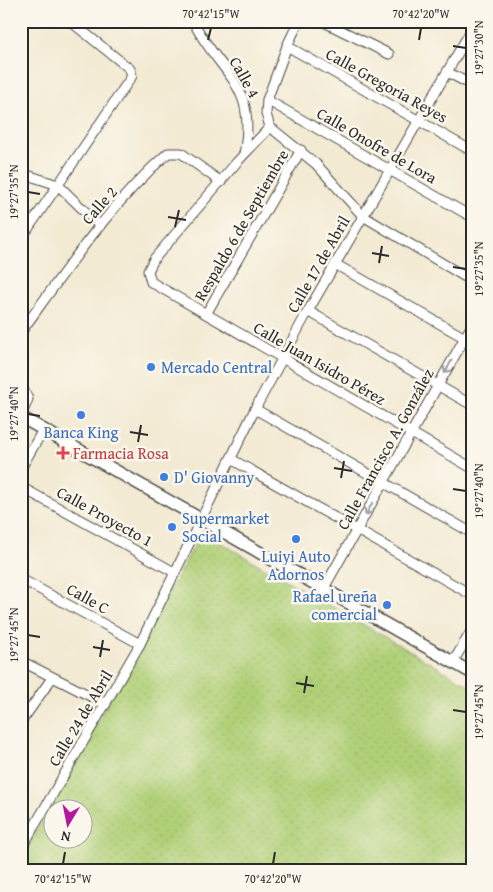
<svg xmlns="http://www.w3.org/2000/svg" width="493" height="892" viewBox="0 0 493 892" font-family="'Gentium Book Plus',serif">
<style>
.grass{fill:url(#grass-dots);stroke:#6e7e51;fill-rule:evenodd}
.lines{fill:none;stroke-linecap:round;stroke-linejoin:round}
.street-casing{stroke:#494844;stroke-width:11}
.secondary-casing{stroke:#494844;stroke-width:14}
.street{stroke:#fff;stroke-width:9}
.secondary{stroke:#fff;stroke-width:11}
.oneway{stroke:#a0a0a0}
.ticks{fill:none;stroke:#2b2b2b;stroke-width:2}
.shop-dot{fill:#3f7fe0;stroke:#fbf7ec;stroke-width:2}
.health-dot{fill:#e0444e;stroke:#fbf7ec;stroke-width:2}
.labels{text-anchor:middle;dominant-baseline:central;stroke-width:5;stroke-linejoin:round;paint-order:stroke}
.street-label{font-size:16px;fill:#2b2b2b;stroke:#fbf7ec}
.shop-label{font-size:16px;fill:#366cbe;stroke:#fbf7ec;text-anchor:start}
.health-label{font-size:16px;fill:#be3a42;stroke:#fbf7ec;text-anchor:start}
.neatline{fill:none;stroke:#2b2b2b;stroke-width:2}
.ticks-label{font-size:12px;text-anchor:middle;fill:#2b2b2b}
</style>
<defs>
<pattern id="grass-dots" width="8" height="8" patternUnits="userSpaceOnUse" patternTransform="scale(1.25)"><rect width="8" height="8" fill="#b0d077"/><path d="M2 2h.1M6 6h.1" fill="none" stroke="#98b367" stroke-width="1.8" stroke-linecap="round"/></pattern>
</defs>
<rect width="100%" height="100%" fill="#fbf7ec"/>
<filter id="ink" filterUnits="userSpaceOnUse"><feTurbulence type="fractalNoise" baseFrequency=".02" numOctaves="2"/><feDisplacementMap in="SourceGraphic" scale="10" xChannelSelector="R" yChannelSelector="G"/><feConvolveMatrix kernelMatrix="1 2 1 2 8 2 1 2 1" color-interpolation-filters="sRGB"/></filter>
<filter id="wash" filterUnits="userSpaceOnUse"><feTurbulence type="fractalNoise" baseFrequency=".0096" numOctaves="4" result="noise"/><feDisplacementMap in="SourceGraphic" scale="20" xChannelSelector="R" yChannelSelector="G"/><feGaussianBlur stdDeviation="1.12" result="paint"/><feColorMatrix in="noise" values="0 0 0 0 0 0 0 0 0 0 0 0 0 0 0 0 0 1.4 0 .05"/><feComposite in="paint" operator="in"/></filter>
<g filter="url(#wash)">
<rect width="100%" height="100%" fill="#f3ead3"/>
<path class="grass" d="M202 532 472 687V871H21V860ZM52 810H82V840H52Z"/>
</g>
<g filter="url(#ink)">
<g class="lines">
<defs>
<g id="street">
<path d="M193 21C220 76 258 82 244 154"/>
<path d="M299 21 287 46 267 100 266 114 270 127 316 164 363 216 472 281"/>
<path d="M322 21 389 54"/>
<path d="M287 46 472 151"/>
<path d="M447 72 472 85"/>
<path d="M267 100 472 217"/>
<path d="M270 127 237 162 154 259 148 271 151 282 472 468"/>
<path d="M21 173 58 185 132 76 130 69 70 21"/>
<path d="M21 239 58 185 100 226"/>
<path d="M335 264 472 342"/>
<path d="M308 311 472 405"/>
<path d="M206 314 301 150"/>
<path d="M21 332C66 270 110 204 168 153H181L221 182"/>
<path d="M21 385 28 399 21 416"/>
<path d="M255 409 472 533"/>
<path d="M231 459 472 595"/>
<path d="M21 468 43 430"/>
<path d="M21 487 174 572"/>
<path d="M21 579 140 644"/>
<path d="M324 588 472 325"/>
<path d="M21 661 106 704"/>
<path d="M453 662 472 630"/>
<path d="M21 722 52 678"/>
<path d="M21 849 140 644 255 409 308 311 472 29"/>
</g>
<path id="secondary" d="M21 417 472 673"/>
</defs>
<use href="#street" class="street-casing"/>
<use href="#secondary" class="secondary-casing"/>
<use href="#street" class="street"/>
<use href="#secondary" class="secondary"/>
</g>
<defs><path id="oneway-shaft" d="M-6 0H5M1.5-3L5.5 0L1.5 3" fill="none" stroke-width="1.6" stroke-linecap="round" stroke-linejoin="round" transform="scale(1.25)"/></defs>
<g class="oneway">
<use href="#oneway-shaft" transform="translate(448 367) rotate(119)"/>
<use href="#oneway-shaft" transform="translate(369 509) rotate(119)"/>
</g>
</g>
<path class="ticks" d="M208 40 211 28M419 40 421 28M453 46 466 48M28 192 40 194M168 217 186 220M175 227 179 210M372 253 389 256M379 263 382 246M453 267 466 269M28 414 40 416M130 432 148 435M138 442 141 425M334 468 352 471M341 478 344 461M453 489 466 491M28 635 40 637M93 647 110 650M100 657 103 640M296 683 314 686M304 693 307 676M453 710 466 712M63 864 65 852M273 864 275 852"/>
<g class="shop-dot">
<circle cx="151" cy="367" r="5"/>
<circle cx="81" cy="415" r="5"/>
<circle cx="164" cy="477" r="5"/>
<circle cx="172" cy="527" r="5"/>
<circle cx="296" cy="539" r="5"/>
<circle cx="387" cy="605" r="5"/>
</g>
<path class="health-dot" d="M60.5 445.5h5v5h5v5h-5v5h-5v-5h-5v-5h5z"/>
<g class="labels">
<g class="street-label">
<text transform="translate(245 77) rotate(61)">Calle 4</text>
<text transform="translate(387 85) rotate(29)">Calle Gregoria Reyes</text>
<text transform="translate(377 145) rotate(30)">Calle Onofre de Lora</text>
<text transform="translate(99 205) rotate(-49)">Calle 2</text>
<text transform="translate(241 225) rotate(-60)">Respaldo 6 de Septiembre</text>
<text transform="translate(318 264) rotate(-60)">Calle 17 de Abril</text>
<text transform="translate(320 363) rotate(30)">Calle Juan Isidro Pérez</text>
<text transform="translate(385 449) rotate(-61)">Calle Francisco A. González</text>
<text transform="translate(105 516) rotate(29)">Calle Proyecto 1</text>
<text transform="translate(88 598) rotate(29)">Calle C</text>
<text transform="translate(80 718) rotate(-59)">Calle 24 de Abril</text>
</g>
<g class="shop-label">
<text x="161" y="367">Mercado Central</text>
<text x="81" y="432" text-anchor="middle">Banca King</text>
<text x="174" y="477">D' Giovanny</text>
<text x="182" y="518">Supermarket<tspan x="182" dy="18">Social</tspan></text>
<text x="296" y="556" text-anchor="middle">Luiyi Auto<tspan x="296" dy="18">Adornos</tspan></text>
<text x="377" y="596" text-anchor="end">Rafael ureña<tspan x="377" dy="18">comercial</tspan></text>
</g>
<g class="health-label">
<text x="73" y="453">Farmacia Rosa</text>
</g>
</g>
<rect width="493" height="892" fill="none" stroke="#fbf7ec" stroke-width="55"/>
<g transform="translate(68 824) rotate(190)"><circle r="24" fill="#fbf7ec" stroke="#a8a59f"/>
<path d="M0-4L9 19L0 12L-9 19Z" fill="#b5179e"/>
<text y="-8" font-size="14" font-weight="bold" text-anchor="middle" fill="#2b2b2b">N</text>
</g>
<rect x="28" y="28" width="438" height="836" class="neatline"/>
<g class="ticks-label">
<text x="211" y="18">70°42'15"W</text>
<text x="421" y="18">70°42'20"W</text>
<text transform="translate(479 48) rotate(-90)" y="4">19°27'30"N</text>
<text transform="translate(14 192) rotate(-90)" y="4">19°27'35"N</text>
<text transform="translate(479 269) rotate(-90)" y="4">19°27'35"N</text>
<text transform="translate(14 414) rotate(-90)" y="4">19°27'40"N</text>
<text transform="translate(479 491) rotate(-90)" y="4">19°27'40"N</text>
<text transform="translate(14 635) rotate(-90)" y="4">19°27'45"N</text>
<text transform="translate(479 712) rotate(-90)" y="4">19°27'45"N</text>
<text x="63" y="883">70°42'15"W</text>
<text x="273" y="883">70°42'20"W</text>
</g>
</svg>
